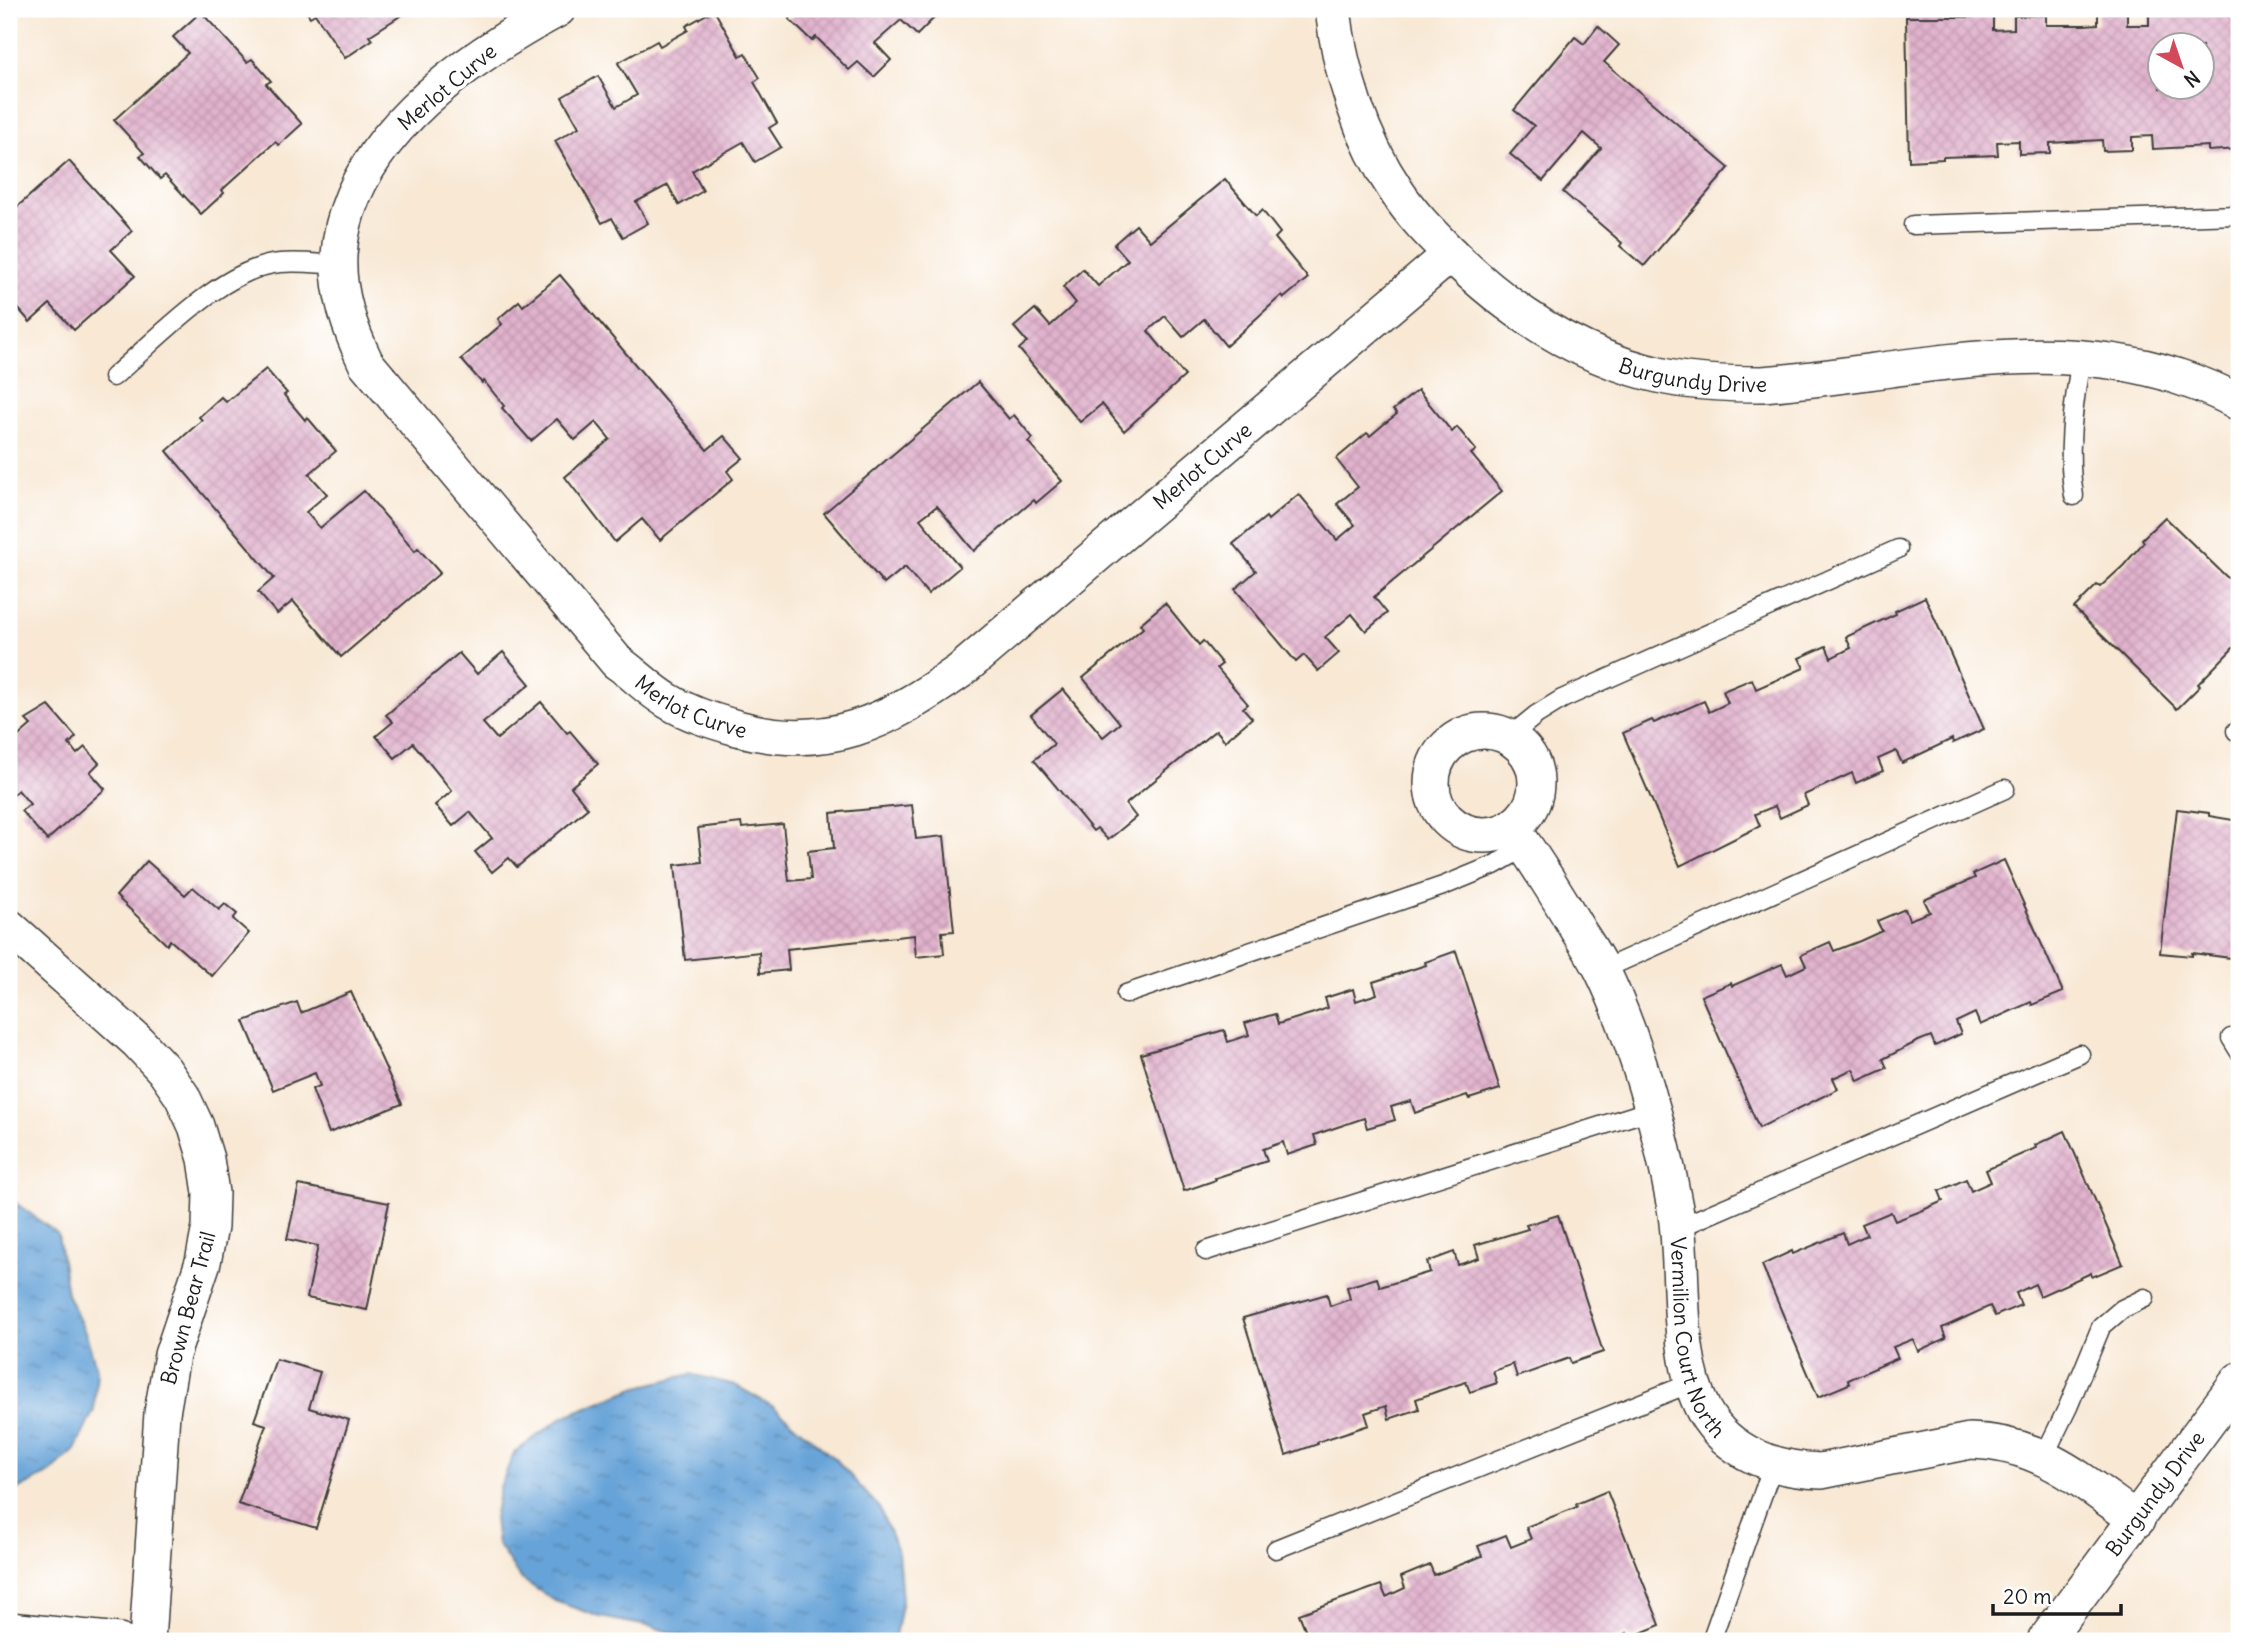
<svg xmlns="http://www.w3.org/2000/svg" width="2248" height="1650" viewBox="0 0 2248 1650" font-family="Delius,sans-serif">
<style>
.water{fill:url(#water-ripples);stroke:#41607a;stroke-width:2}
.building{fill:url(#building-cross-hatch);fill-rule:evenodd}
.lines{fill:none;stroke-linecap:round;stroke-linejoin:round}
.lane-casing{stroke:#3d3b38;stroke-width:21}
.street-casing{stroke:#3d3b38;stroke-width:38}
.lane{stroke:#fff;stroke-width:18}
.street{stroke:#fff;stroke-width:35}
.labels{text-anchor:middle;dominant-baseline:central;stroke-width:7;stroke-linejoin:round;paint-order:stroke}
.street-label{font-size:21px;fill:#1c1c1c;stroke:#fff}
</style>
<defs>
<pattern id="water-ripples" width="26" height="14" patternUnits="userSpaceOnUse" patternTransform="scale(1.75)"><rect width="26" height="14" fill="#66a3d8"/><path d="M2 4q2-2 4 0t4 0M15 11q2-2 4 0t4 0" fill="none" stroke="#5384ae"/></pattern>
<pattern id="building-cross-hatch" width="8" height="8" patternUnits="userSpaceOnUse" patternTransform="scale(1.75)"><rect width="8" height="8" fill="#e1b2cd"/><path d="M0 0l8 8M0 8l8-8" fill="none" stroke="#c098af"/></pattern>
</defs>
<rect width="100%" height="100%" fill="#fff"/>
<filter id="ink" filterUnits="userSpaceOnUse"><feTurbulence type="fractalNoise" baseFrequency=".0143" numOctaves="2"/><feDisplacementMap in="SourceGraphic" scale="14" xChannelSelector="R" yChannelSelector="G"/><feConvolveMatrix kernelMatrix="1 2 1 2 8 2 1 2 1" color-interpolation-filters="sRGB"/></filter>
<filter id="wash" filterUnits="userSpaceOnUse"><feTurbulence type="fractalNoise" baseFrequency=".00686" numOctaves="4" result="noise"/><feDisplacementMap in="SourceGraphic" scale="28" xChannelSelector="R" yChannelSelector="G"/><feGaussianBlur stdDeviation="1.57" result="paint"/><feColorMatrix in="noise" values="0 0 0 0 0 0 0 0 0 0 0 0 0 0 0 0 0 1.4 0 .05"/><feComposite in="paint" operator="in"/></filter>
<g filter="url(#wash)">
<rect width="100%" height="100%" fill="#f8e8d4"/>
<g class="water">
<path d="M9 1198 58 1234 67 1294 86 1334 97 1370 94 1410 75 1450 50 1473 9 1494Z"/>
<path d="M691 1374 735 1385 774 1407 836 1460 879 1507 898 1552 902 1600 894 1641H698L653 1627 600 1617 555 1601 520 1578 497 1544 494 1518 500 1487 514 1453 563 1417 634 1388Z"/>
</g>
<g id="blocks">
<g class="building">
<path d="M305 9H411L369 36 372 40 345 58 315 14 310 17Z"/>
<path d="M790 9H931L937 15 917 35 901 20 875 43 891 60 874 77 858 62 849 70 816 37 812 41 789 19 795 14Z"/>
<path d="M2204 9H2237L2239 149 2208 151V146L2153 149 2152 136 2132 137V150L2103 151 2102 140 2050 143V153L2019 154V141L1997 142 1998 155 1943 157V159L1909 161 1906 17H1993V30L2014 29V16L2046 15V25H2084L2098 24V13L2127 12V25H2149V11ZM2160 46H2202V88H2160Z"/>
<path d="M714 10 740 56 745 53 760 78 754 82 777 123 769 128 781 147 755 162 743 142 692 171 703 191 679 205 668 185 636 202 648 223 623 237 612 218 602 223 555 141 579 127 562 97 598 76 616 107 637 95 618 63 657 41 660 46 688 30 686 26Z"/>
<path d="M201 12 247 62 252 59 271 81 266 84 302 124 279 145 275 142 222 190 224 193 201 214 165 175 160 179 140 156 144 153 114 120 188 53 173 37Z"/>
<path d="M1598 26 1619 45 1604 62 1729 168 1644 266 1620 246 1622 243 1563 192 1601 148 1584 133 1543 181 1510 154 1534 126 1514 110 1575 37 1584 44Z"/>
<path d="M69 161 132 231 111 250 135 276 74 330 50 304 30 322 9 298V214Z"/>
<path d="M1225 179 1256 216 1262 210 1280 233 1275 238 1308 278 1284 298 1282 295 1226 346 1204 319 1183 337 1165 316 1148 331 1185 376 1124 431 1102 404 1080 422 1019 349 1027 342 1014 327 1035 309 1050 326 1076 303 1063 287 1083 269 1098 286 1128 260 1114 244 1136 225 1150 241Z"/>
<path d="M560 275 707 450 724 436 743 458 727 471 733 479 660 540 642 519 615 542 565 477 610 439 596 422 575 440 557 419 531 441 502 408 504 406 484 381 482 383 461 359 502 324 498 319 519 301 523 306Z"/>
<path d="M266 369 287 393 284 395 305 420 307 417 336 451 309 474 327 494 306 512 320 528 364 491 415 551 418 548 440 573 341 657 293 601 277 614 258 592 274 578 167 451 202 420 199 417 221 397 226 402Z"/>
<path d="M978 382 1009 419 1014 415 1033 438 1028 442 1062 481 1036 503 1034 500 974 551 937 506 920 519 960 567 928 594 905 567 884 584 824 513Z"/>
<path d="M1418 390 1452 432 1457 427 1476 450 1471 454 1502 491 1374 597 1387 613 1366 631 1352 614 1325 637 1339 653 1318 671 1304 655 1296 662 1235 589 1256 571 1233 544 1266 517 1268 520 1299 494 1337 540 1355 525 1337 504 1358 487 1336 459 1367 433 1370 436 1384 424 1397 414 1393 410Z"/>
<path d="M2165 517 2239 589V642L2198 684 2200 686 2177 709 2074 608 2097 585 2100 587 2123 566 2144 542 2142 539Z"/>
<path d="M1925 597 1984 729 1953 743 1952 739 1902 763 1896 751 1878 759 1883 771 1856 783 1852 773 1804 795 1808 805 1780 818 1775 806 1755 814 1760 826 1680 866 1623 733 1652 720 1654 723 1704 701 1709 712 1728 703 1723 691 1752 679 1756 689 1781 678 1804 668 1799 658 1826 646 1831 658 1851 648 1846 637 1896 614 1895 611Z"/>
<path d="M1165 603 1199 645 1203 641 1222 664 1217 668 1248 704 1243 708 1252 718 1225 741 1216 730 1126 804 1136 817 1108 840 1097 828 1093 831 1034 760 1054 744 1031 715 1063 689 1103 737 1120 723 1083 678 1143 628 1140 624Z"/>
<path d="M503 652 530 684 483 723 497 739 541 702 567 733 570 731 598 764 571 787 588 808 517 867 509 858 492 872 475 852 492 838 470 812 453 826 435 805 452 791 413 743 395 758 376 736 393 722 386 715 459 653 477 674Z"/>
<path d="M49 706 76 737 69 744 77 754 85 747 99 763 90 772 105 789 47 840 21 811 30 804 18 790 9 798V732L15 739 31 725 26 720Z"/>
<path d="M912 805 916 839 944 836 954 931 942 932 944 954 916 957 914 935 787 949 789 970 760 973 759 952 685 960 675 865 702 862 698 828 741 823 742 828 783 824 789 881 811 879 808 851 834 848 831 813Z"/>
<path d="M2177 809 2209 813V816L2239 821V959L2192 953V956L2160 953Z"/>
<path d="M2004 860 2063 992 2032 1005 2031 1002 1980 1025 1975 1013 1956 1022 1961 1034 1935 1046 1931 1036 1916 1042 1883 1059 1887 1068 1858 1081 1853 1069 1833 1078 1838 1089 1759 1128 1701 996 1731 983 1732 986 1782 964 1787 975 1806 966 1801 955 1830 942 1834 951 1860 941 1882 931 1877 921 1905 909 1909 920 1930 912 1924 900 1975 878 1973 874Z"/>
<path d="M147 861 185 895 193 887 219 910 225 904 237 914 233 919 249 933 212 976 170 940 167 945 116 896Z"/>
<path d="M1456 951 1500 1089 1469 1099 1467 1095 1415 1113 1411 1101 1391 1107 1395 1120 1367 1128 1364 1118 1314 1135 1317 1145 1287 1155 1283 1142 1263 1149 1267 1161 1215 1178 1216 1180 1184 1191 1141 1054 1224 1030 1228 1042 1249 1035 1245 1023 1275 1014 1278 1024 1314 1013 1328 1008 1325 998 1353 989 1356 1001 1377 994 1373 982 1426 965 1425 962Z"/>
<path d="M351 992 402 1104 329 1133 312 1089 320 1086 315 1073 273 1090 244 1021 297 1002 301 1013Z"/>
<path d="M2065 1131 2123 1264 2092 1277 2091 1273 2040 1296 2035 1284 2016 1293 2021 1305 1995 1316 1990 1306 1942 1328 1946 1338 1918 1351 1913 1339 1893 1347 1898 1358 1848 1380 1849 1384 1818 1397 1762 1265 1792 1251 1793 1254 1843 1233 1847 1244 1867 1235 1862 1224 1891 1212 1895 1221 1921 1211 1943 1201 1939 1191 1966 1179 1971 1191 1991 1182 1986 1170 2036 1148 2035 1145Z"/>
<path d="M299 1185 389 1203 367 1310 307 1298 318 1246 287 1239Z"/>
<path d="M1558 1215 1603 1352 1571 1363 1569 1358 1517 1377 1513 1364 1493 1371 1497 1383 1470 1392 1466 1382 1441 1390 1416 1399 1419 1409 1389 1419 1386 1406 1365 1413 1369 1425 1317 1442 1318 1444 1286 1455 1243 1318 1327 1294 1330 1306 1350 1299 1347 1287 1377 1278 1380 1287 1430 1272 1427 1262 1454 1252 1458 1265 1479 1258 1475 1245 1528 1229 1526 1225Z"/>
<path d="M276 1359 320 1372 309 1408 349 1420 316 1528 238 1504 266 1425 254 1421Z"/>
<path d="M1607 1491 1660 1625 1629 1638 1627 1633 1609 1641H1310L1299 1614 1381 1585 1386 1597 1405 1588 1401 1577 1430 1565 1434 1575 1470 1561 1482 1556 1478 1546 1506 1535 1511 1547 1531 1539 1526 1527 1577 1507 1576 1504Z"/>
</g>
</g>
</g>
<g filter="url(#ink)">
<use href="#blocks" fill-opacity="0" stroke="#3d3b38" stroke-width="2"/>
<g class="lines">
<defs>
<g id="lane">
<path d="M1913 225 2239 215"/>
<path d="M113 377C158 339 222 268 280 263 299 261 320 264 339 265"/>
<path d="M2074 496C2066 449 2074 404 2081 357"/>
<path d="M2236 731H2239"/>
<path d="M1509 737 1536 715 1562 699 1898 549"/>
<path d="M1602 970 2005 789"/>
<path d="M1126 994 1443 886 1494 865 1526 847"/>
<path d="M2231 1038 2239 1051"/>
<path d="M1678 1228 2080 1054"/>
<path d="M1206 1251 1651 1110"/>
<path d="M2044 1456 2068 1407 2101 1327 2122 1309 2145 1298"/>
<path d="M1276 1549 1691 1383"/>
<path d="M1711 1641 1773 1465"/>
</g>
<g id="street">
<path id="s1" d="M558 9C467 58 346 140 339 255 337 291 350 330 366 363L617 662C635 674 649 690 668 701 689 714 713 721 737 728 827 753 887 722 960 671L1451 254"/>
<path id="s2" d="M1333 9C1340 73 1361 139 1397 192 1412 215 1430 233 1449 252 1510 313 1581 359 1667 377 1698 383 1730 384 1762 384 1898 374 2041 332 2176 376 2197 383 2220 391 2239 403"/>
<circle cx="1484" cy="783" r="52"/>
<path id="s3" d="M1512 827C1535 860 1557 894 1577 929 1586 943 1595 956 1602 970 1635 1037 1662 1135 1675 1208 1686 1272 1673 1354 1704 1411 1728 1453 1775 1470 1821 1471L1970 1441C2040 1442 2082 1481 2137 1520"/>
<path d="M9 927 138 1042 164 1070 182 1096 196 1126 206 1159 211 1193 210 1227 203 1262 172 1355 162 1413 147 1641"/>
<path d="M9 1630 119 1641"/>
<path id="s4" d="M2045 1641 2239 1380"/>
</g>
</defs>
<use href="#lane" class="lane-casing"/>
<use href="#street" class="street-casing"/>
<use href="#lane" class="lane"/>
<use href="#street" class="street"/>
</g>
</g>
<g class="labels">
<g class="street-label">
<text transform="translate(447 87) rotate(-40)">Merlot Curve</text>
<text stroke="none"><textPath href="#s2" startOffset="556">Burgundy Drive</textPath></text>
<text stroke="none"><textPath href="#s1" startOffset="1542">Merlot Curve</textPath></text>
<text stroke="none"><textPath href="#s1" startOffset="934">Merlot Curve</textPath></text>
<text transform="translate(188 1308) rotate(-75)">Brown Bear Trail</text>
<text stroke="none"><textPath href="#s3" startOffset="551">Vermilion Court North</textPath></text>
<text stroke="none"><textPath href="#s4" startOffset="184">Burgundy Drive</textPath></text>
</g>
</g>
<rect width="2248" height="1650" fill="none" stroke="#fff" stroke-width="35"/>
<g transform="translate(2181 66) rotate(140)"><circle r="33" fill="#ffffff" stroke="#a4a4a4" stroke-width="2"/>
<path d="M0-5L12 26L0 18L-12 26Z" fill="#d1495b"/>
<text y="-10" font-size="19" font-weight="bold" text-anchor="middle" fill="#1c1c1c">N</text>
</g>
<path d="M1993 1604v10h128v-10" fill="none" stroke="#1c1c1c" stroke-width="3.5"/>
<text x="2003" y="1604" font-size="21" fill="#1c1c1c" stroke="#ffffff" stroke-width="5" paint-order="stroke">20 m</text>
</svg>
